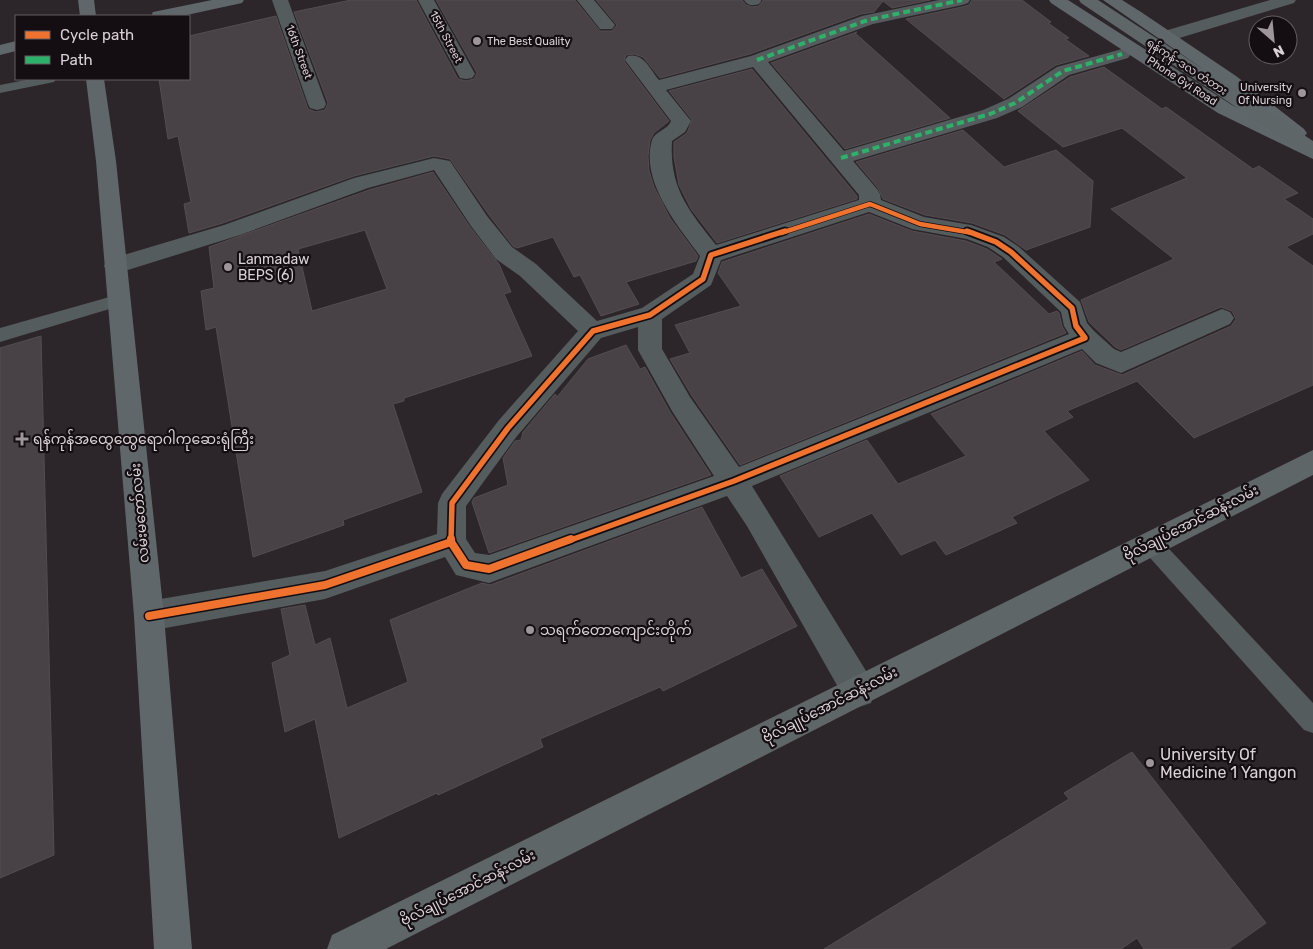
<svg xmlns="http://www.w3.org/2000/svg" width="1313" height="949" viewBox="0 0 1313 949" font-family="Rubik,'Noto Sans Myanmar',sans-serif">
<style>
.building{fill:#484246;stroke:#534d51;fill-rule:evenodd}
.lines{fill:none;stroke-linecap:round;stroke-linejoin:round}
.service{fill:#555c5e;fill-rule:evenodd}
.minor{fill:#555c5e;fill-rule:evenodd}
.secondary{fill:#5f676a;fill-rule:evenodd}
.primary{fill:#5e6668;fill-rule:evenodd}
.quiet{stroke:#2db169;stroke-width:4;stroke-dasharray:7 4;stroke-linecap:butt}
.cycleway-far2-casing{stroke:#140e12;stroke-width:6}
.cycleway-far1-casing{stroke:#140e12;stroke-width:9}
.cycleway-casing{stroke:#140e12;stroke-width:11}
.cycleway-far2{stroke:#ef722f;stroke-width:4.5}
.cycleway-far1{stroke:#ef722f;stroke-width:5.5}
.cycleway{stroke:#ef722f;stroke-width:8}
.poi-dot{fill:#9d959a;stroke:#140e12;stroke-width:2}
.labels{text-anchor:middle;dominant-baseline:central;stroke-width:4.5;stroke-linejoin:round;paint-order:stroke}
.far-street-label{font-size:11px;fill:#dad1d7;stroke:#140e12}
.far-poi-label{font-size:11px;fill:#dad1d7;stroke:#140e12;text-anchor:start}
.poi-label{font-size:14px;fill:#dad1d7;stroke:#140e12;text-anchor:start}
.street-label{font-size:14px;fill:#dad1d7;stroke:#140e12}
.near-poi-label{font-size:16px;fill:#dad1d7;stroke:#140e12;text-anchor:start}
</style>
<rect width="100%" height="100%" fill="#2c262a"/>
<g class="building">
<path d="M351 0H416L458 79 466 81 474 79 477 73 436 0H575L600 31H612L617 25 596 0H742L746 5 752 7 759 6 763 0H930L892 8 883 1 874 12 861 14 750 54 660 78 643 57 634 54 626 55 624 61 669 121 654 133 650 140 648 156 649 171 654 187 670 218 698 256 696 261 626 282 639 304 601 316 580 275 574 277 553 237 517 248 513 246 489 215 450 159 434 156 354 176 223 223 189 233 184 204 191 202 178 136 168 139 159 79H189V36L276 16 308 109 316 112 325 110 328 103 294 12Z"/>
<path d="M972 0H1022L1051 22 1048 23 1069 38 1065 39 1089 56 1056 65 1004 99 906 19 962 7 969 5Z"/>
<path d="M857 32 855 33 950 118 845 149 771 63Z"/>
<path d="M1104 67 1162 109 1166 107 1253 169 1259 166 1298 193 1284 199 1313 219V234L1286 247 1313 266V385L1194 438 1137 381 1067 411 1073 417 1044 431 1089 480 1012 517 1017 523 946 555 935 540 901 555 872 513 819 537 780 476 867 440 898 484 966 456 931 414 1082 351 1095 365 1122 375 1231 326 1236 319 1232 311 1221 307 1121 350 1115 347 1089 322 1081 300 1174 259 1111 209 1187 178 1122 128 1063 147 1018 111 1070 77Z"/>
<path d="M752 69 857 196V199L717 243 691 209 679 185 674 157V142L687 133 692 120 669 91Z"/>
<path d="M963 130 1004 167 1056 150 1093 181 1090 227 1026 250 1005 235 972 223 925 215 883 199 878 188 856 162Z"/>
<path d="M433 172 470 227 499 264 511 292 504 294 532 356 404 398V401L393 404 422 492 343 520 344 525 253 557 216 327 206 330 201 291 214 288 209 247 369 190ZM365 230 387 289 312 311 298 249Z"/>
<path d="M869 214 912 231 966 241 987 249 1002 259 994 262 1049 314 1057 311 1059 313 1062 326 1066 333 740 465 692 396 670 359 690 353 675 325 741 306 718 273 722 262Z"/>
<path d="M41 336 54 855 0 878V348Z"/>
<path d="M626 345 640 369 645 367 670 412 711 475 489 553 472 502 474 498 508 485 503 458 515 441 521 440 523 432 555 394 557 397 588 359Z"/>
<path d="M702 507 741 578 762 569 797 626 663 691 660 687 540 739 543 747 438 795 437 793 339 838 315 719 285 732 272 663 290 655 281 609 305 605 315 645 330 638 347 708 408 682 390 620 482 583 490 585Z"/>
<path d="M1132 752 1266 923 1229 949H1144L1137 938 1121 949H824L1069 799 1064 793Z"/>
</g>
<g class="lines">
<g class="service">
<path d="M31 79H56L54 82 0 93V85Z"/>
<path d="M120 294 126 296 129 300 126 304 0 342V328Z"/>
<path d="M1150 533 1157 536 1313 703V733L1304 730 1143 550 1139 543 1143 536Z"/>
</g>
<g class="minor">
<path d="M272 0H288L326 104 324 108 317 110 310 108 308 104Z"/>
<path d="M418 0H434L475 74 472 78 466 79 460 78Z"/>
<path d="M577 0H594L615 25 612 29H600Z"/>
<path d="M744 0H761V1L759 4C752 6 748 6 744 0Z"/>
<path d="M939 0H970L968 3 962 5 873 24 768 62 844 151 983 110 1008 99 1057 67 1122 49 1128 50 1131 54 1128 58 1069 75 1022 107 997 118 853 161 877 189 880 194 881 200 924 217 971 225 1004 237 1019 247 1080 302 1087 323 1094 331 1114 349 1121 352 1222 309 1230 312 1234 318 1230 324 1121 373 1096 363 1082 349 752 486 871 679 875 691 871 703 859 707 847 703 747 526 727 496 489 583 456 575 445 557 325 599 149 631 138 626 134 616 138 606 149 601 325 571 437 534 438 503 442 494 499 420 578 331 520 276 496 259 471 226 434 170 368 188 240 235 115 274 107 272 104 266 107 260 224 225 354 178 434 158 450 161 487 216 512 247 536 264 597 321 642 308 693 274 700 256C677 225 640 181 652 140 655 131 668 130 671 121L625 60 628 56C643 52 650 69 659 80L751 56 862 16ZM753 67 859 195V200L716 245C689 211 669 188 672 141L685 132 691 121 666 90ZM869 212 912 229 967 239 988 247 1003 257 1061 312 1064 326 1069 334 739 467 690 397 662 349V319L711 285 721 260ZM638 327V350L672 411 714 476 489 555 475 553 466 539V506L517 436 601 338Z"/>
<path d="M1270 0H1296L1294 3 1173 40 1167 41 1161 40 1158 36 1161 32Z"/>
</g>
<g class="secondary">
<path d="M78 0H94L96 16H80Z"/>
<path d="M212 0H244L242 3 182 16H151L153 12Z"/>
<path d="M1049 0H1068L1232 105 1280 129 1200 67 1103 0H1122L1141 12 1236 76 1304 129 1307 133 1304 137 1299 138 1313 145V159L1218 113 1051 3Z"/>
<path d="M16 41V51L0 55V45Z"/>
<path d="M86 79H104L116 161 164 616 192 949H154L134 616 96 161Z"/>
</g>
<g class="primary">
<path d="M1079 0H1098L1313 141V156L1306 154 1081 3Z"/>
<path d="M1313 450V475L386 949H327L332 935Z"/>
</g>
<g class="quiet">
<path d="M757 60 868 20 962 0"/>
<path d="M841 158 990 114 1015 103 1063 71 1122 54"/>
</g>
<defs>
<path id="cycleway-far2" d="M781 233 870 204 920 224 973 233"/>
<g id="cycleway-far1">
<path d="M451 541 452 503 508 428 593 331 650 315 703 279 711 255 785 231"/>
<path d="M568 541 734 481 1085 338 1076 326 1072 308 1011 252 996 242 967 231"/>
</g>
<g id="cycleway">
<path d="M451 542 466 565 489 569 571 539"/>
<path d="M451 542V539"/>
<path d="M149 616 325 585 451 542"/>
</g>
</defs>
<use href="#cycleway-far2" class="cycleway-far2-casing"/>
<use href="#cycleway-far1" class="cycleway-far1-casing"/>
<use href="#cycleway" class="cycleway-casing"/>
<use href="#cycleway-far2" class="cycleway-far2"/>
<use href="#cycleway-far1" class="cycleway-far1"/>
<use href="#cycleway" class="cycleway"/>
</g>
<g class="poi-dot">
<circle cx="477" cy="41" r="5"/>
<circle cx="1302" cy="93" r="5"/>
<circle cx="228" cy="267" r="5"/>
<path d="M19.5 431.5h5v5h5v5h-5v5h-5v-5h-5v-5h5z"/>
<circle cx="530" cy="630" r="5"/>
<circle cx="1150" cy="763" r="5"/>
</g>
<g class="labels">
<g class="far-street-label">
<text transform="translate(446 37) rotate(62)">15th Street</text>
<text transform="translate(299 52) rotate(70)">16th Street</text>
<text transform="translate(1187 67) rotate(33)">ရန်ကုန်-ဒလ တံတား</text>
<text transform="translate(1182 81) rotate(33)">Phone Gyi Road</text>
</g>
<g class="far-poi-label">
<text x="487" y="41">The Best Quality</text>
<text x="1292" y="87" text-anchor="end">University<tspan x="1292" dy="13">Of Nursing</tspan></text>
</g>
<g class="poi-label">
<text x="238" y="259">Lanmadaw<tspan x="238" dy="16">BEPS (6)</tspan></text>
<text x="33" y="439">ရန်ကုန်အထွေထွေရောဂါကုဆေးရုံကြီး</text>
<text x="540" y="630">သရက်တောကျောင်းတိုက်</text>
</g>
<g class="street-label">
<text transform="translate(140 513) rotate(-95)">လမ်းမတော်လမ်း</text>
<text transform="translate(1191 523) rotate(-27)">ဗိုလ်ချုပ်အောင်ဆန်းလမ်း</text>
<text transform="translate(830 705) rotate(-27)">ဗိုလ်ချုပ်အောင်ဆန်းလမ်း</text>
<text transform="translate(468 888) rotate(-27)">ဗိုလ်ချုပ်အောင်ဆန်းလမ်း</text>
</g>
<g class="near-poi-label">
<text x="1160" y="754">University Of<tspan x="1160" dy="18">Medicine 1 Yangon</tspan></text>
</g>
</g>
<rect x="15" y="15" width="175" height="65" fill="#140e12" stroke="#635c61"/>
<rect x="25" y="31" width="25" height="8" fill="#ef722f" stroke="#635c61"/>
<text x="60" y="40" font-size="15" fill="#dad1d7">Cycle path</text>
<rect x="25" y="56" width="25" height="8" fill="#2db169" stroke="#635c61"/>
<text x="60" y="65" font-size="15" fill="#dad1d7">Path</text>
<g transform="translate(1273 40) rotate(153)"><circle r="24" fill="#140e12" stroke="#635c61"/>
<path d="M0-4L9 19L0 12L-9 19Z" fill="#9d959a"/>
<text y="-8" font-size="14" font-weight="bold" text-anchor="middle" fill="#dad1d7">N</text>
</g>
</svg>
